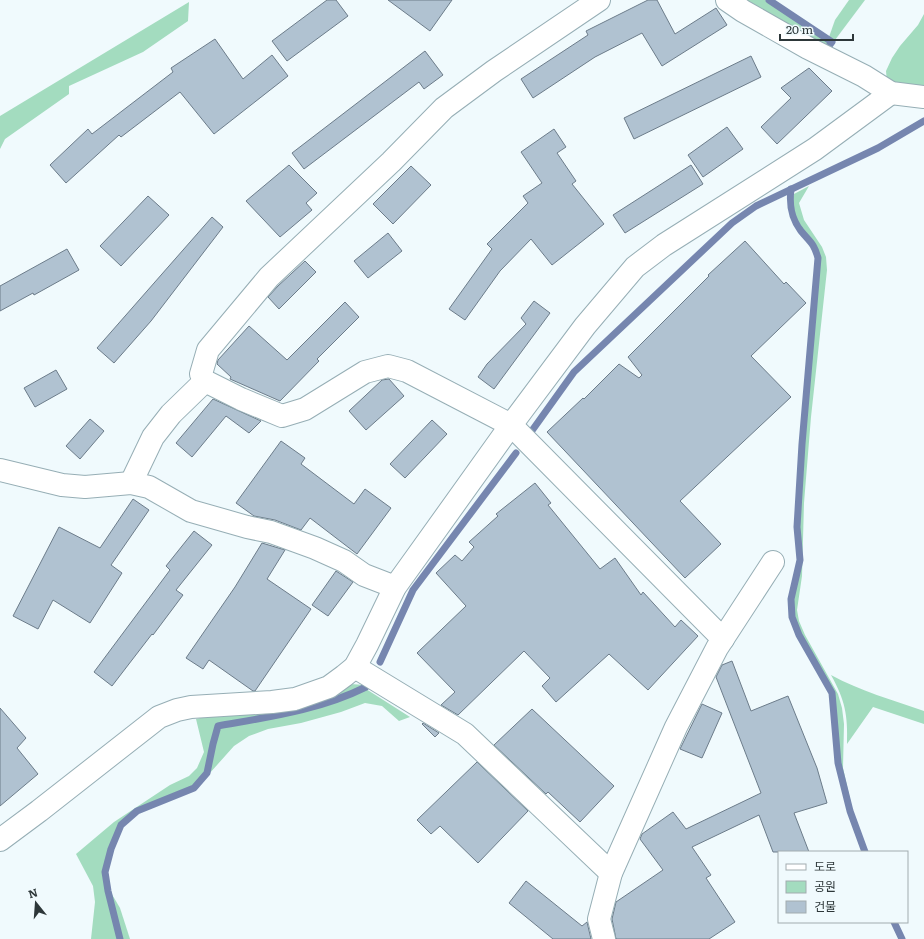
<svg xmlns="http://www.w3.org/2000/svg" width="924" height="939" viewBox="0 0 924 939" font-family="Literata,'Noto Sans KR',serif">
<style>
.green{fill:#a3dcbf}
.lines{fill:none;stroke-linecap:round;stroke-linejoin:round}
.stream{stroke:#7686af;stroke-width:7}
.building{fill:#b0c2d1;stroke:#6c7c8a}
.minor-casing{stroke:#96aeb5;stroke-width:24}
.minor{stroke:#fff;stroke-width:22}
</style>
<rect width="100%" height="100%" fill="#f0fafd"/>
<g class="green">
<path d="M747 0H765L829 42 826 47Z"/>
<path d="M849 0H865L835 40 829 37 835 20Z"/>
<path d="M189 2 188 21 143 52 69 86V94L5 139 0 149V116Z"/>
<path d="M924 14V89L887 83 886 71 892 58 900 46 918 25Z"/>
<path d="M809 186 799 203 804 220 822 247 826 257 827 270 811 417 804 503 802 576 797 610 799 621 805 635 838 694 842 708 844 724 843 768 853 812 868 852H866L850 810 840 763 834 692 801 634 794 616 793 599 801 560 799 527 804 444 820 257 816 245 802 229 795 215 791 203 794 194Z"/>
<path d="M831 675C860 691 893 700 924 711V724L873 707 847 744C848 715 845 700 831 675Z"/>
<path d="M350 684 365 685C318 708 267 716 217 725L211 743 206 773 193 786 136 810 120 824 109 849 103 872 106 892 119 939H91L95 902 93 886 76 854 114 822 170 785 189 776 197 768 204 752 196 719Z"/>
<path d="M366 689 410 717 399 721 382 706 365 703 341 712 301 723 268 729 249 736 234 746 209 774 215 744 219 728C269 719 321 712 366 689Z"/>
<path d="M110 891 120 908 130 939H122Z"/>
</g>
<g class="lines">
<g class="stream">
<path d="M769 0 832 42 829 46"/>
<path d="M791 189C789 205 791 218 801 231 810 242 814 243 818 258L802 444 797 527 800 560 791 599 792 617 799 635 832 693 838 763 850 811 865 852"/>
<path d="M531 432 574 372 732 223 756 206 878 148 924 121"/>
<path d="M380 662 413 590 516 453"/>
<path d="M894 922 902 939"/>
<path d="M120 939 108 891 105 872 111 849 121 825 137 811 194 788 207 773 213 744 218 726C268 717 320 710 366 687"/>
</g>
</g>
<g class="building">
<path d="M327 0H336L348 16 287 61 272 41Z"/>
<path d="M388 0H452L430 31Z"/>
<path d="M648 0H657L675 34 716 8 727 25 662 66 642 33 595 57 533 98 521 79 588 35 586 31Z"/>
<path d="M215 39 243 79 272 55 288 76 214 134 180 92 121 137 119 135 66 183 50 165 88 129 92 134 173 72 171 68Z"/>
<path d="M425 51 443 75 424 89 419 82 304 169 292 153Z"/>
<path d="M751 56 761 77 634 139 624 118Z"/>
<path d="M809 68 832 91 777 144 761 127 791 98 781 88Z"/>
<path d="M727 127 743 149 703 177 688 155Z"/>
<path d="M554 129 566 147 557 153 576 181 572 184 604 224 552 265 531 239 500 271 465 320 449 309 492 249 487 244 528 203 523 196 542 183 521 152Z"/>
<path d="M289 165 317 193 306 203 312 210 280 237 246 201Z"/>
<path d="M691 165 703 184 625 233 613 215Z"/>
<path d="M411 166 431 185 393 224 373 204Z"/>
<path d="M148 196 169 215 121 266 100 246Z"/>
<path d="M212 217 223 227 151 321 114 363 97 348Z"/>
<path d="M388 233 402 251 368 278 354 261Z"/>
<path d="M745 241 784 284 786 282 806 303 751 356 791 397 680 501 721 544 685 578 547 432 583 398 584 399 619 364 639 378 642 375 628 357 709 276 708 275Z"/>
<path d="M67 249 79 270 34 295 33 293 0 311V286Z"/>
<path d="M305 261 316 272 279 309 268 297 278 286Z"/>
<path d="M534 301 550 313 494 389 478 377 487 364 526 324 521 318Z"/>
<path d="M345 302 359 317 317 359 319 361 280 401 230 379 231 377 217 364 218 360 249 326 287 360Z"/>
<path d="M56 370 67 389 35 407 24 388Z"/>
<path d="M389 379 404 396 366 430 349 411 382 380Z"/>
<path d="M213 399 261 421 249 433 226 416 192 457 176 443Z"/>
<path d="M90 419 104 431 80 459 66 446Z"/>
<path d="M432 420 447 434 405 478 390 464Z"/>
<path d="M281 441 305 458 301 464 354 504 365 489 391 508 357 554 310 518 301 530 275 520 254 516 236 503Z"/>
<path d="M535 483 551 503 548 505 600 569 615 558 641 595 643 592 675 627 681 620 698 636 648 690 609 654 556 702 542 686 550 678 524 651 458 715 441 705 455 692 417 653 466 606 436 573 455 555 462 561 474 547 469 542 498 516 496 514Z"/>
<path d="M133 499 149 510 111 565 122 573 90 623 53 600 38 629 13 616 59 527 100 548Z"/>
<path d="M194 531 212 545 176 590 183 595 153 635 152 634 112 686 94 672 170 570 166 566Z"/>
<path d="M262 543 285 550 267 579 311 609 255 691H253L209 660 203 669 186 658 235 587Z"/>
<path d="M336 571 353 582 328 616 312 605Z"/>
<path d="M732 661 751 711 788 696 817 768 827 803 794 813 809 852H773L759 815 692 847 711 875 706 878 735 922 709 939H616L612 919 616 902 663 870 640 839 642 834 673 812 686 829 761 793 716 677 722 665Z"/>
<path d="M702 704 722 713 702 758 680 749Z"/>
<path d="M0 708 26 738 17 748 38 774 0 806Z"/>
<path d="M532 709 614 786 580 822 548 792 546 794 494 745Z"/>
<path d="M423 723 439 733 435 737 422 724Z"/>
<path d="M477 762 528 811 478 863 440 826 431 834 417 820Z"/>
<path d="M526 881 582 926 587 922 591 939H553L509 903Z"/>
</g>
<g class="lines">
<defs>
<g id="minor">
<path d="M599 0 494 71 444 108 391 162 269 277 208 350 201 374 205 381 241 399 282 416 305 409 365 372 388 366 407 371 511 425 723 639"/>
<path d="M727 0 743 11 808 48 864 76 891 93 924 97"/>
<path d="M0 470 62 485 85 487 131 483 149 487 191 511 247 527 271 532 315 548 344 561 364 575 395 587"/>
<path d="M131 483 153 437 171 414 205 381"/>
<path d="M355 667 465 734 611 873"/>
<path d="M0 840 39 811 159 717 177 710 191 707 272 702 295 699 329 687 344 676 355 667 367 645 395 587 418 555 511 425 585 326 635 267 664 245 815 149 891 93"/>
<path d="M604 939 599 919 611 873 676 727 717 648 773 562"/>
</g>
</defs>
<use href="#minor" class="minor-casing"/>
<use href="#minor" class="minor"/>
</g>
<rect x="778" y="851" width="130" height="72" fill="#f0fafd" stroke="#a2acaf"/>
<rect x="786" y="864" width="20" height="6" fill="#ffffff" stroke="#a2acaf"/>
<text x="814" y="871" font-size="12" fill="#2d3739">도로</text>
<rect x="786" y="881" width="20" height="12" fill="#a3dcbf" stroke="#a2acaf"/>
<text x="814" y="891" font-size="12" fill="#2d3739">공원</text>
<rect x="786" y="901" width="20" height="12" fill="#b0c2d1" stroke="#a2acaf"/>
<text x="814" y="911" font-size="12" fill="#2d3739">건물</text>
<g transform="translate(36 903) rotate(343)" stroke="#f0fafd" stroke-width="3" paint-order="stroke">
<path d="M0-3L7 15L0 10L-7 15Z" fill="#2d3739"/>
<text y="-6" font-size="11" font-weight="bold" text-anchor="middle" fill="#2d3739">N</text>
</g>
<path d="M780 34v6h73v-6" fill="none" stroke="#2d3739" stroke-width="2"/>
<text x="786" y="34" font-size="12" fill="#2d3739" stroke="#f0fafd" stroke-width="3" paint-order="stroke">20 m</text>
</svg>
